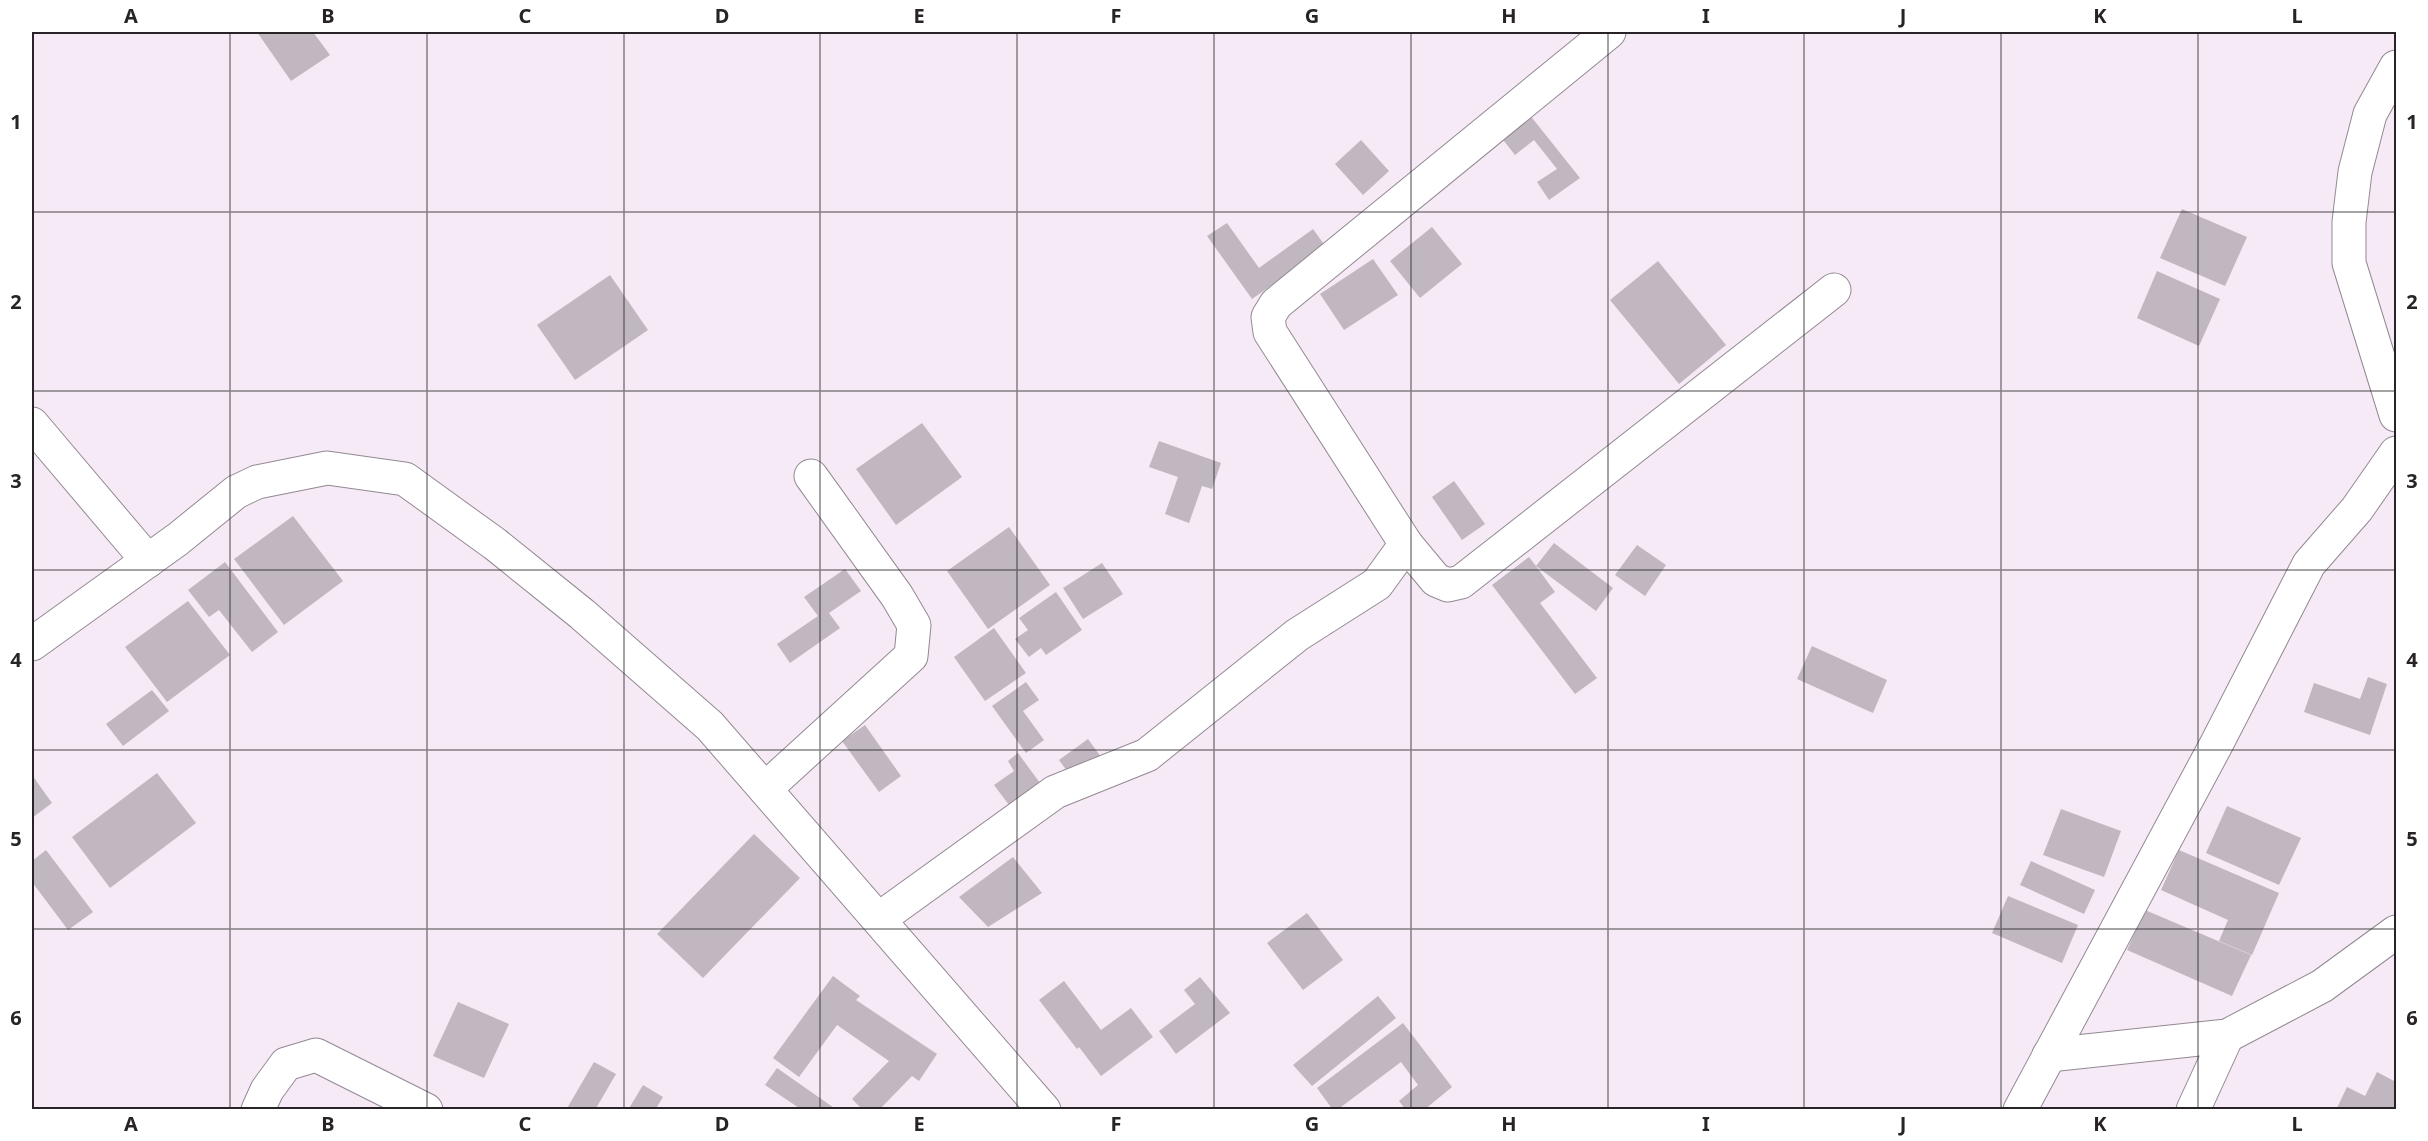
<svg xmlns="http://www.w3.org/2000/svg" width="2428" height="1141" viewBox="0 0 2428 1141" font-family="'Noto Sans',sans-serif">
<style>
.building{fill:#c1b7c1}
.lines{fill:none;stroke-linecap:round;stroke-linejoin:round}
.street-casing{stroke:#938993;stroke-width:35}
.street{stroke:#fff;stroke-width:33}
.grid{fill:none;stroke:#272327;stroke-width:1.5;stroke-opacity:0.55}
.neatline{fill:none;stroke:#272327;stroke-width:2}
.grid-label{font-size:20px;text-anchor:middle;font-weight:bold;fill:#272327}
</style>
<rect width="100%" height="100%" fill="#f5eaf5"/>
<g class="building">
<path d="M257 32H313L330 55 291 81Z"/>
<path d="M1529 114 1580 178 1549 200 1537 182 1557 169 1534 140 1515 155 1500 136Z"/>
<path d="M1361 140 1389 171 1363 195 1335 164Z"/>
<path d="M2182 209 2247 237 2225 286 2160 258Z"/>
<path d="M1227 223 1259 268 1313 229 1326 247 1252 299 1207 236Z"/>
<path d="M1432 227 1462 264 1420 298 1390 261Z"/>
<path d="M1373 259 1398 295 1344 330 1320 294Z"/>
<path d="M1658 261 1726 345 1679 384 1610 300Z"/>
<path d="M2157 271 2220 299 2199 346 2137 318Z"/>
<path d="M610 275 648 330 575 380 537 325Z"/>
<path d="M922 423 962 477 896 525 856 469Z"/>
<path d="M1159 441 1221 463 1212 489 1202 486 1189 523 1165 514 1178 477 1149 467Z"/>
<path d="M1454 481 1485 524 1462 540 1432 497Z"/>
<path d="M293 516 343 581 284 625 234 559Z"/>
<path d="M1009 527 1050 585 988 629 947 571Z"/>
<path d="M1554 543 1613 588 1596 611 1536 566 1555 592 1540 603 1597 678 1575 694 1492 585 1529 557 1536 566Z"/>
<path d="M1637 545 1666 565 1645 596 1615 575Z"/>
<path d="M225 562 278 632 252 652 219 610 209 617 188 590Z"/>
<path d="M1102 563 1123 594 1083 619 1063 588Z"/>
<path d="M845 569 861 591 829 613 840 628 790 663 777 644 818 616 804 597Z"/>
<path d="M1056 592 1082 630 1046 655 1041 648 1029 657 1015 639 1028 630 1019 618Z"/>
<path d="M188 601 230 655 167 702 125 647Z"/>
<path d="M994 628 1026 673 985 701 954 657Z"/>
<path d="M1812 646 1887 680 1873 713 1797 679Z"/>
<path d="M2368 677 2387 684 2370 735 2304 712 2314 683 2360 699Z"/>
<path d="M1026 682 1039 700 1023 711 1044 740 1026 753 992 706Z"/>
<path d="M152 690 169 711 123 746 106 724Z"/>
<path d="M865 725 901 776 879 792 842 741Z"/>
<path d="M1088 739 1101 757 1072 778 1059 760Z"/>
<path d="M1018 753 1040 783 1009 805 994 785 1014 771 1008 761Z"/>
<path d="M157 773 196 823 110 888 72 837Z"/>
<path d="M32 775 52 803 32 818Z"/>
<path d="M2227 806 2301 838 2279 885 2206 853Z"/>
<path d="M2061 809 2121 831 2104 877 2043 855Z"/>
<path d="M754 834 800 878 703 978 657 934Z"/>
<path d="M46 850 93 912 68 930 32 882V861Z"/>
<path d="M2179 850 2279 893 2252 955 2219 941 2228 920 2161 890Z"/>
<path d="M1013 857 1042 893 988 927 959 897Z"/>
<path d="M2031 861 2095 890 2084 914 2020 885Z"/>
<path d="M2008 896 2078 925 2062 963 1992 933Z"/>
<path d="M2145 910 2251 955 2232 996 2127 950Z"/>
<path d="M1307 913 1343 960 1303 990 1267 943Z"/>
<path d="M833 976 860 996 856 1000 937 1054 919 1081 912 1076 879 1110H863L852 1099 889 1061 837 1025 799 1077 773 1058Z"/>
<path d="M1200 977 1230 1013 1176 1054 1159 1031 1195 1004 1184 990Z"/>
<path d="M1064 981 1101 1030 1131 1008 1153 1037 1101 1076 1079 1047 1077 1049 1039 1000Z"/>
<path d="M1378 996 1396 1018 1312 1086 1293 1065Z"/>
<path d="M458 1002 509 1024 484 1078 433 1056Z"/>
<path d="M1403 1023 1452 1087 1424 1110H1406L1399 1101 1418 1085 1401 1062 1337 1110H1333L1317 1088Z"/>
<path d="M594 1062 616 1074 595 1110H566Z"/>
<path d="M777 1068 837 1110H802L765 1085Z"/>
<path d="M2377 1072 2396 1082V1110H2336L2347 1087 2365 1096Z"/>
<path d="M643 1085 663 1097 655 1110H628Z"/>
</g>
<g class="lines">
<defs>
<g id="street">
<path d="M1609 32 1276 304 1268 317 1270 332 1406 544 1436 580 1448 585 1461 582 1834 290"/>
<path d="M2396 67 2370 114 2355 172 2349 222V263L2396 415"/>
<path d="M32 424 148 561"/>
<path d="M32 644 178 539 236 492 257 482 327 468 405 479 495 544 582 614 710 726 1044 1110"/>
<path d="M765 789 911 656 914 625 897 596 811 476"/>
<path d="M879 919 1055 792 1147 755 1297 635 1377 584 1406 544"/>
<path d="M2049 1055 2227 1036 2322 986 2396 932"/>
<path d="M258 1110 267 1090 286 1064 316 1055 426 1110"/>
<path d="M2020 1110 2217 743 2309 564 2357 509 2396 453"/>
<path d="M2193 1110 2227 1036"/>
</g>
</defs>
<use href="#street" class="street-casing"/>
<use href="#street" class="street"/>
</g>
<path class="grid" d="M230 32V1110M427 32V1110M624 32V1110M820 32V1110M1017 32V1110M1214 32V1110M1411 32V1110M1608 32V1110M1804 32V1110M2001 32V1110M2198 32V1110M32 212H2396M32 391H2396M32 570H2396M32 750H2396M32 929H2396"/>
<rect width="2428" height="1141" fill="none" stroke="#ffffff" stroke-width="66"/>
<rect x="33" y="33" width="2362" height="1075" class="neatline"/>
<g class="grid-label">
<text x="131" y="23">A</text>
<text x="328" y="23">B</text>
<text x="525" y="23">C</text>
<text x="722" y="23">D</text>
<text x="919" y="23">E</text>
<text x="1116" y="23">F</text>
<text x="1312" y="23">G</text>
<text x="1509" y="23">H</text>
<text x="1706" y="23">I</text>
<text x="1903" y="23">J</text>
<text x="2100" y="23">K</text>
<text x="2297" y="23">L</text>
<text x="16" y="129">1</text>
<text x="2412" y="129">1</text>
<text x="16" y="309">2</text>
<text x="2412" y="309">2</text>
<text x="16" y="488">3</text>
<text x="2412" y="488">3</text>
<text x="16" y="667">4</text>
<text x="2412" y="667">4</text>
<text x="16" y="846">5</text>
<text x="2412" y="846">5</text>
<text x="16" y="1025">6</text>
<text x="2412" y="1025">6</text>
<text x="131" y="1131">A</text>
<text x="328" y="1131">B</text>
<text x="525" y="1131">C</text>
<text x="722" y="1131">D</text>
<text x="919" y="1131">E</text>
<text x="1116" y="1131">F</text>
<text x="1312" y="1131">G</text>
<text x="1509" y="1131">H</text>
<text x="1706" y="1131">I</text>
<text x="1903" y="1131">J</text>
<text x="2100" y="1131">K</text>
<text x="2297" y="1131">L</text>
</g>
</svg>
